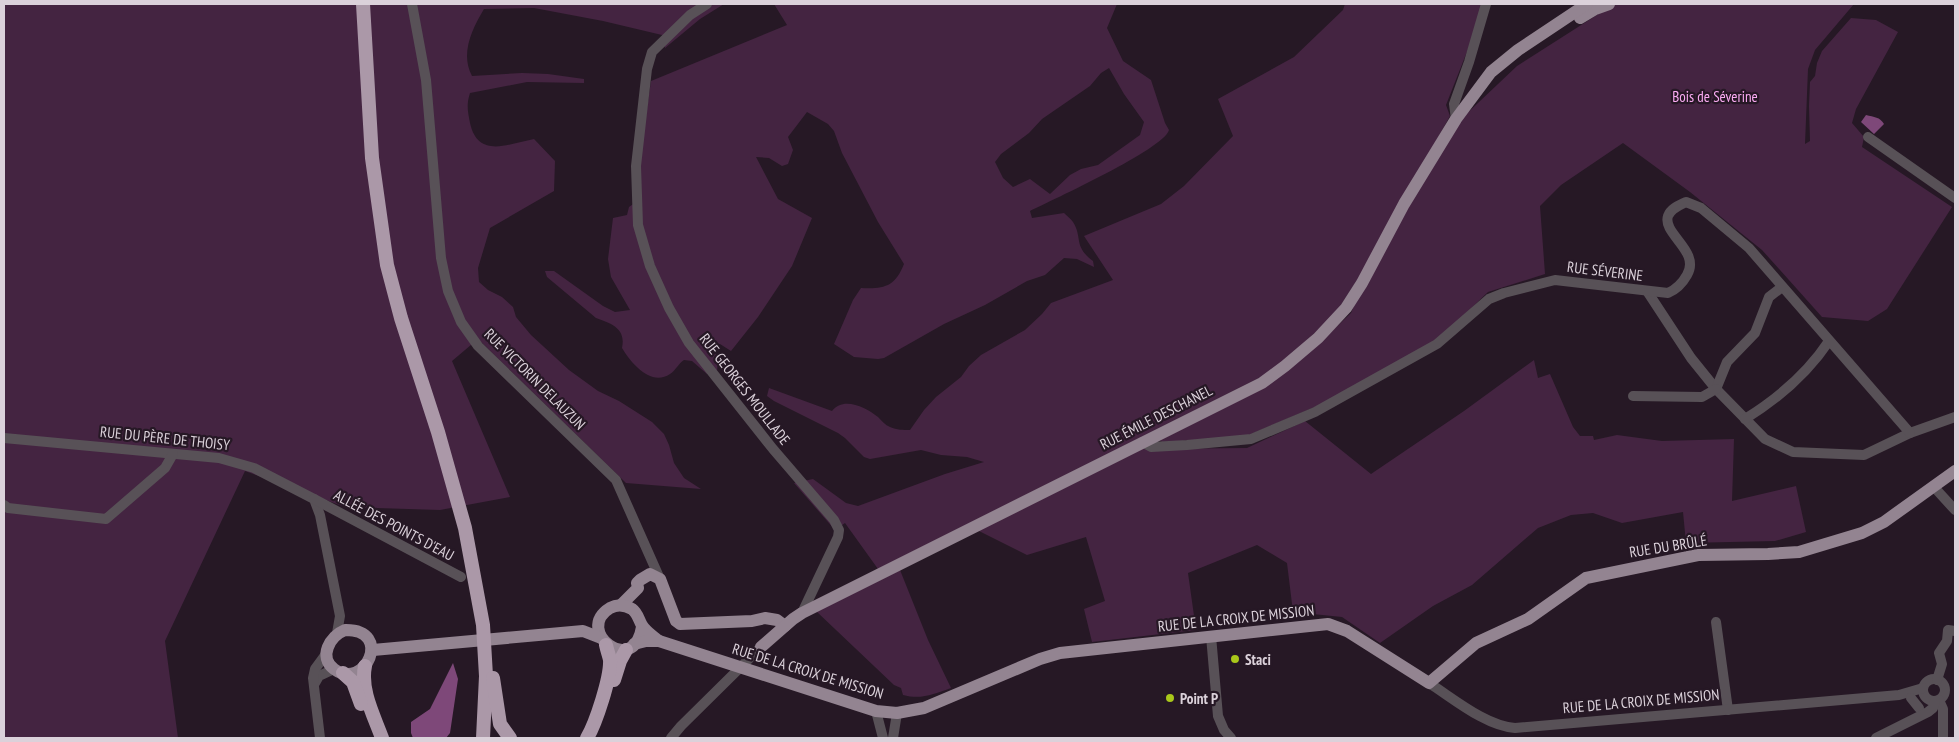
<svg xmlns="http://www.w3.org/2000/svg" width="1959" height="742" viewBox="0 0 1959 742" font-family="'PT Sans Narrow',sans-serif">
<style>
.green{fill:#442441;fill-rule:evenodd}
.water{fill:#7e4879}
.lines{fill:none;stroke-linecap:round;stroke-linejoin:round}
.minor{stroke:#585157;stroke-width:10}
.major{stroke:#938491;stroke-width:12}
.highway{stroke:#ab98a8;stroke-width:14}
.poi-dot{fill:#a9c71a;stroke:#261825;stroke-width:2}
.labels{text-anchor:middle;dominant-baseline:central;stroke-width:4.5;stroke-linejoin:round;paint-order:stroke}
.park-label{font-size:15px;fill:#faabf2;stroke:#261825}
.street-label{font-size:15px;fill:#dbd1da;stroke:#261825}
.poi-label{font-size:15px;font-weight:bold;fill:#dbd1da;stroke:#261825;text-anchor:start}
</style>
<rect width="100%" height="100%" fill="#261825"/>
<g class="green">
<path d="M4 4H724L700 19 665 48 662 35 603 21 534 8 484 9C472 29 460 54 472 76L522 73 548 74 584 79V83L527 82 470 93C466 105 468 112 470 123 478 159 508 144 534 139L555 161 554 191 490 228 478 268 479 282 488 290 502 297 513 307 516 317 531 335 569 370 598 391 619 401 652 422 664 434 669 445 674 463 684 478 701 489 626 483 478 339 452 361 510 497 440 510 345 507 245 471 165 641 178 738H4Z"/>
<path d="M774 4H1117L1107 28 1123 61 1151 80 1165 123 1169 130C1164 149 1052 200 1030 211L1032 218 1064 213C1067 216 1071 219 1073 222 1083 238 1073 246 1093 261L1094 267 1077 259 1064 258 1045 275 1027 281 985 305 944 324 884 358 878 359 854 357 834 344 853 300 861 288C884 289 895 287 904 264L878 222 842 153 834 131 828 124 807 112 788 137 793 150 788 164 782 166 769 158 756 157 778 199 812 218 792 266 758 317 731 351 720 344H713L718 361 717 371 707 374 692 361 684 360C678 364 676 370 670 374 651 387 631 363 622 348 626 329 613 324 596 318L547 277 545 271H554L603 306 615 312 630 310 611 277 608 259 613 218 627 215 629 207 639 200V164L651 81 787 25ZM1109 68 1124 94 1144 122 1140 135 1098 165 1081 169 1070 175 1050 194 1030 179 1013 187 1003 178 995 162 1001 154 1029 133 1042 119 1090 86 1101 73Z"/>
<path d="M1345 4H1484L1481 16 1446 105 1450 116 1367 265 1335 314 1275 370 878 569 845 523 835 530 794 483 813 479 846 503 858 506 945 474 984 462 967 457 941 455 921 450 870 459 864 457 845 438 838 433 774 401 767 396 769 388 832 411C843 396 866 407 878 417 882 421 885 425 890 427 897 430 903 430 910 430L924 410 936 397 961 377 969 366 981 355 1025 330 1042 314 1051 303 1113 280 1084 236 1161 204 1184 186 1233 136 1218 99 1294 57 1343 10Z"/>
<path d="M1605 4H1854L1815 50 1808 69 1805 144 1810 141 1809 106 1810 82 1815 76 1817 63 1822 51 1851 18 1876 20 1898 32 1856 109 1852 123 1864 137 1862 147 1952 207 1887 309 1868 321 1822 317 1762 250 1690 192 1623 143 1561 185 1540 206 1545 274 1488 292 1458 321 1429 345 1329 401 1244 437 1162 442 1160 440 1310 352 1351 313 1358 296 1424 178 1460 120 1517 66 1600 13Z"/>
<path d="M1534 360 1538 378 1550 374 1573 427 1580 436H1593L1594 440 1617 435 1662 441 1734 439 1732 501 1796 486 1806 532 1775 541 1686 543 1683 512 1622 523 1593 513 1571 515 1538 528 1472 585 1433 606 1380 643 1342 617 1293 612 1287 563 1257 545 1188 573 1196 630 1092 642 1084 609 1105 601 1086 537 1027 555 977 530 1141 449 1247 448 1305 421 1371 474 1464 411Z"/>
<path d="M900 570 928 640 951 688C934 694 921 700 903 695L901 688 894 685 816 611Z"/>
</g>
<g class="water">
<path d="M1866 115C1874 117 1880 117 1884 124L1874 134 1861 122Z"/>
<path d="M453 663 458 679 450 733 446 738H413L411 733V722L430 709Z"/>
</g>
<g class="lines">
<g class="minor">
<path d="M412 4 426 80 441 258 448 291 461 322 478 346 616 480 660 579"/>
<path d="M707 4 690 15 652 52 647 69 636 166 638 225 650 266 669 308 689 343 773 449 834 520 839 530 838 537 802 613"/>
<path d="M1456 119 1454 104 1469 62 1486 4"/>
<path d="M1868 137 1955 198"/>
<path d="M1647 291 1691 358 1716 389 1765 439 1793 452 1864 455 1910 433 1955 417"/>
<path d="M1716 389 1727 362 1755 333 1769 297 1782 287"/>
<path d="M1633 396 1702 397 1716 389"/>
<path d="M1745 419C1779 398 1807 374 1829 341"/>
<path d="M4 438 219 458 254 468 314 499 320 515 340 616 337 633"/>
<path d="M1142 442 1151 447 1187 445 1251 439 1315 412 1437 344 1489 299 1504 293 1555 280 1668 293C1677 289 1682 284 1687 275 1701 251 1662 234 1668 216 1671 208 1680 205 1686 202L1701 208 1749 248 1910 433"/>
<path d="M1934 487 1955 510"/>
<path d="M314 499 461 577"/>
<path d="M4 505 8 508 106 519 165 468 173 454"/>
<path d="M1716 622 1728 710"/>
<path d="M1211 636 1218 716 1224 730 1231 738"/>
<circle cx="1934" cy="690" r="11"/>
<path d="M1937 680 1942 664 1939 653 1947 641 1948 630 1955 631"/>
<path d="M315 683 319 676 334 669"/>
<path d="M1429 683C1454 699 1486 726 1515 728L1899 695 1923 688"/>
<path d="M1911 698 1919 708"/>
<path d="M1939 700 1943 709V738"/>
<path d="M876 711 883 738"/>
<path d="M320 738 313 678 315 669 326 654"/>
<path d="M671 738 681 726 761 647"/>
<path d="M893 738 897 713"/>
<path d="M1876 738 1928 712 1933 708 1935 701"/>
</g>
<g class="major">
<path d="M1580 18 1595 9 1609 4"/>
<path d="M621 605 638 588 637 583 640 580 650 574 660 579 676 621 680 624 752 621 765 618 777 620 785 626"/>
<path d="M642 627C634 678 573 631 610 608 617 604 625 605 632 609 639 614 639 623 644 628 648 633 654 637 659 641"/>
<path d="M345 630C394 629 365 692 334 669 318 657 330 636 345 630Z"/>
<path d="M634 644 646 641H659L876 711 897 713 924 708 1040 659 1060 653 1328 624 1347 631 1429 683 1476 643 1528 619 1586 578 1698 555 1768 554 1799 552 1862 533 1884 522 1955 471"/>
<path d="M761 647 793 619 802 613 1262 383 1285 366 1318 338 1346 308 1362 283 1404 204 1456 119 1491 72 1518 50 1587 4"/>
<path d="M373 650 583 631 601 638"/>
</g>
<g class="highway">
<path d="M363 4 372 158 387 265 401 318 438 432 465 528 483 625 486 676 483 738"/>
<path d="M365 666C360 690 374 716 382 738"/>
<path d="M343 673 353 682 361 704"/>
<path d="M493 678 500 724 510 738"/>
<path d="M614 680 620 661 626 650"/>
<path d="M587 738C596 723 611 677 610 660 609 655 607 650 606 645"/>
</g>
</g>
<g class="poi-dot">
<circle cx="1235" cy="659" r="5"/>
<circle cx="1170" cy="698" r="5"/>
</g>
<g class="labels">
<g class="park-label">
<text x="1715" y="96">Bois de Séverine</text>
</g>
<g class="street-label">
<text transform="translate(1605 271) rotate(7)">RUE SÉVERINE</text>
<text transform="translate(535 379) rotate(45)">RUE VICTORIN DELAUZUN</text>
<text transform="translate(745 389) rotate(52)">RUE GEORGES MOULLADE</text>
<text transform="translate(1156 417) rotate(-27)">RUE ÉMILE DESCHANEL</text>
<text transform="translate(165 438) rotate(6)">RUE DU PÈRE DE THOISY</text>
<text transform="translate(394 525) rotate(28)">ALLÉE DES POINTS D'EAU</text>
<text transform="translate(1668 546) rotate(-9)">RUE DU BRÛLÉ</text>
<text transform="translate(1236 618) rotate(-6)">RUE DE LA CROIX DE MISSION</text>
<text transform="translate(808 671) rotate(17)">RUE DE LA CROIX DE MISSION</text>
<text transform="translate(1641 701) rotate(-5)">RUE DE LA CROIX DE MISSION</text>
</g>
<g class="poi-label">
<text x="1245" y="659">Staci</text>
<text x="1180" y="698">Point P</text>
</g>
</g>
<rect width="1959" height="742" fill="none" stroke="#dbd1da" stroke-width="10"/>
</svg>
